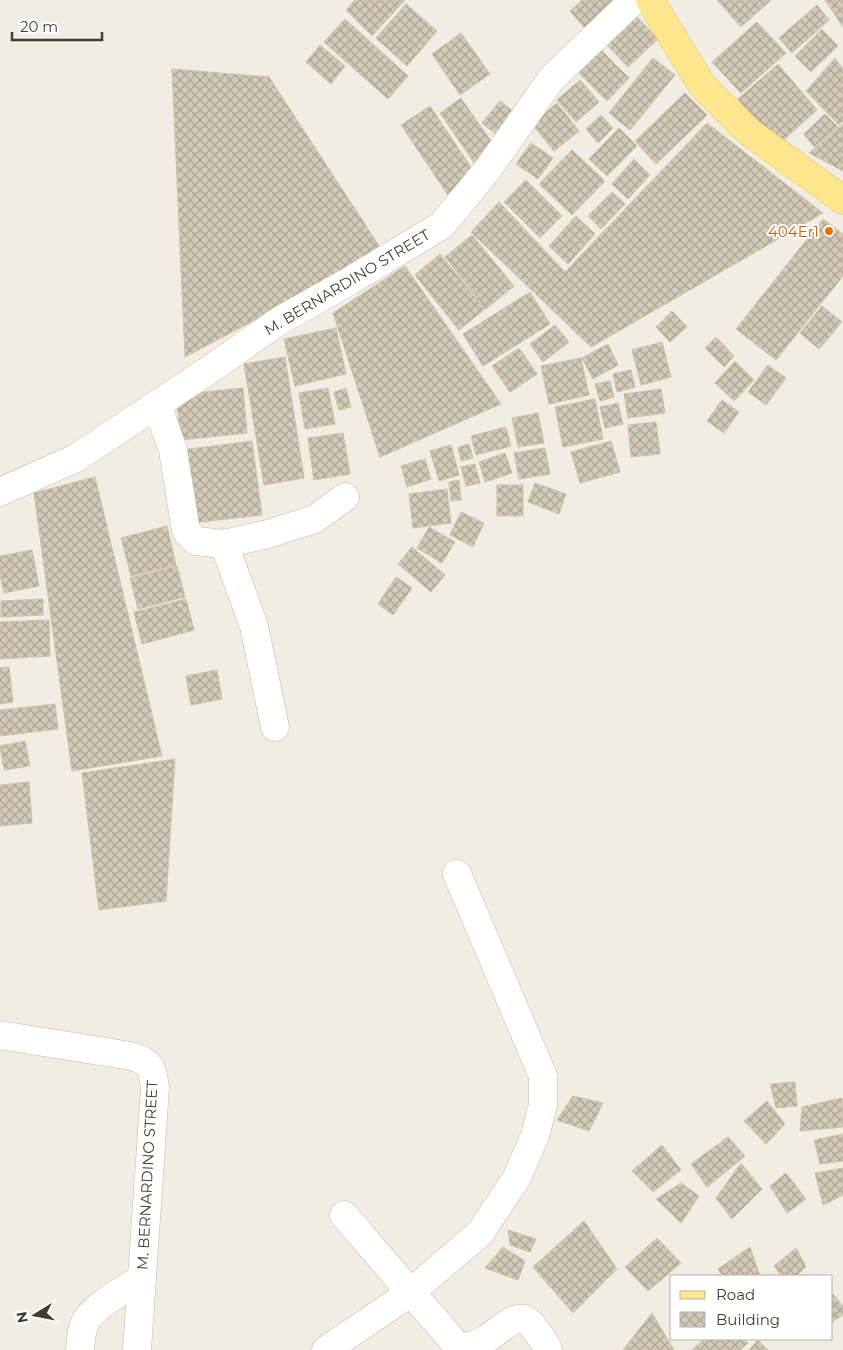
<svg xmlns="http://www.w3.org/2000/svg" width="843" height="1350" viewBox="0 0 843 1350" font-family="Montserrat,sans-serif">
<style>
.building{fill:url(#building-cross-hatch);stroke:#cdc2ab}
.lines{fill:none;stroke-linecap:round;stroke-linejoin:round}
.minor-casing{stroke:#bfb9a8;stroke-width:29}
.major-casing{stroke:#e3c45e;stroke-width:29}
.minor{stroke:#fff;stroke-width:28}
.major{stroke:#fee68e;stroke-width:28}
.food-dot{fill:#e8710a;stroke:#fff;stroke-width:2}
.labels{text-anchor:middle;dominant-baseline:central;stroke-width:4;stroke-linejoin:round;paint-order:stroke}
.food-label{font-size:15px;fill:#c56008;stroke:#fff;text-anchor:end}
.street-label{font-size:15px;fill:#423d33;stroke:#fff}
</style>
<defs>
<pattern id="building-cross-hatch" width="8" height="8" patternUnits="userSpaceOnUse" patternTransform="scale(1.25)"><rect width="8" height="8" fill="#d2cab7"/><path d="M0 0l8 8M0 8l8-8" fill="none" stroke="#aca595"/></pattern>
</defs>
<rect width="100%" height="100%" fill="#f1ede2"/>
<g class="building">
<path d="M355 0H405L372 36 346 10Z"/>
<path d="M582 0H627L590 34 570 11Z"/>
<path d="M717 0H771L741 27Z"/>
<path d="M825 0H843V27Z"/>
<path d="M406 4 437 31 407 66 376 38Z"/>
<path d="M817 5 829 20 792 53 779 38Z"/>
<path d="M635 15 658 39 628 67 605 43Z"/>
<path d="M345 19 408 76 388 99 324 42Z"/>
<path d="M757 22 786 53 741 93 712 62Z"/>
<path d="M822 29 838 46 811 72 795 56Z"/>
<path d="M461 33 490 74 460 95 432 54Z"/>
<path d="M320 45 345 66 331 84 306 62Z"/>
<path d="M601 50 629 78 607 101 579 73Z"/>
<path d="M653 58 675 75 630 130 609 113Z"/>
<path d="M835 58 843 69V121L839 125 806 91Z"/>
<path d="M778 64 817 110 778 145 738 99Z"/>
<path d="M172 69 269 77 383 252 185 357Z"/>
<path d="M580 80 599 102 576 122 557 100Z"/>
<path d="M685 93 707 115 656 164 635 141Z"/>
<path d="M461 98 498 151 477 167 440 113Z"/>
<path d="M500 101 521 118 503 140 482 123Z"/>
<path d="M557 103 579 131 554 151 532 124Z"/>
<path d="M430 106 479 179 450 198 401 125Z"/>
<path d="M825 114 838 127 814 147 804 134Z"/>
<path d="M601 115 613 128 598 143 586 129Z"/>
<path d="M707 123 823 213 591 347 471 232 499 202 565 272Z"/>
<path d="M843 124V171L809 153Z"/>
<path d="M619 128 637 146 607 176 589 159Z"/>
<path d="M531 143 553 158 538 179 516 164Z"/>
<path d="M572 150 605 181 572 215 539 184Z"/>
<path d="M634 159 650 175 628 199 612 184Z"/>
<path d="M526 180 562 216 540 238 504 202Z"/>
<path d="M612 192 625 204 601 229 588 216Z"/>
<path d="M576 216 595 234 568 264 549 246Z"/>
<path d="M823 219 843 234V276L776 360 736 329Z"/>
<path d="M472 235 514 286 486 309 445 257Z"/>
<path d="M440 254 485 309 459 330 415 275Z"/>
<path d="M405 266 501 404 380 457 333 313Z"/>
<path d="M530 292 550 324 483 366 463 334Z"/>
<path d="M822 306 842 322 819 349 800 333Z"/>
<path d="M672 311 687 327 670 342 656 327Z"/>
<path d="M555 325 569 342 543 362 530 344Z"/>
<path d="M336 328 346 374 295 386 284 339Z"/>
<path d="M716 337 734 356 724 367 705 348Z"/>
<path d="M662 342 671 377 641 385 632 350Z"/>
<path d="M608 344 618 365 593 379 582 358Z"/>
<path d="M519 348 537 374 510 392 492 366Z"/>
<path d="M285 357 304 478 264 485 244 364Z"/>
<path d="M581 358 589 395 549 404 541 366Z"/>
<path d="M735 361 754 380 734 401 715 383Z"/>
<path d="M768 365 786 378 766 405 748 392Z"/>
<path d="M631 370 635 387 617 392 613 374Z"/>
<path d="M610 381 614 397 600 401 595 384Z"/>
<path d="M243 388 247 433 181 440 176 395Z"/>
<path d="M328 388 335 424 305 429 299 393Z"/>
<path d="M346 388 351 407 339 410 334 392Z"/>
<path d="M661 389 665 413 628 418 624 394Z"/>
<path d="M595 399 603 439 563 447 555 407Z"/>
<path d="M722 400 739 412 724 433 707 421Z"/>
<path d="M618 403 623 424 605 428 600 407Z"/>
<path d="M538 413 544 443 518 447 512 418Z"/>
<path d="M656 422 660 454 631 457 628 425Z"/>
<path d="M506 427 511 446 476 455 471 436Z"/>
<path d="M343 433 350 474 314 480 308 438Z"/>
<path d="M252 441 262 515 192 523 182 450Z"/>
<path d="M611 441 620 472 580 483 571 452Z"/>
<path d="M469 444 473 458 461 461 458 447Z"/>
<path d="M451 445 459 475 439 481 430 451Z"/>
<path d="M545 448 550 474 519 479 514 453Z"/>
<path d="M505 453 512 473 485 482 479 462Z"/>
<path d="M425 459 431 479 407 487 401 466Z"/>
<path d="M475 464 480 483 466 486 461 467Z"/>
<path d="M95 477 162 756 72 771 34 493Z"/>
<path d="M459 480 461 500 451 501 449 482Z"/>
<path d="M535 483 566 494 559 514 528 502Z"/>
<rect x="497" y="485" width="26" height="31"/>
<path d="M447 489 451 523 413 528 409 494Z"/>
<path d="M461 512 484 523 473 547 450 535Z"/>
<path d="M167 526 176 565 131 576 121 538Z"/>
<path d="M429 527 455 542 442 563 417 548Z"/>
<path d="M412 547 445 575 431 592 398 564Z"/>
<path d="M32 550 39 586 4 593 0 575V556Z"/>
<path d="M177 566 185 597 138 609 130 578Z"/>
<path d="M396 577 412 588 393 615 378 604Z"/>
<path d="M43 599V615L1 617V601Z"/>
<path d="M186 599 194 630 142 644 134 612Z"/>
<path d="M49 620 50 656 0 659V622Z"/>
<path d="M9 667 13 702 0 704V668Z"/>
<path d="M217 670 222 699 191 705 186 676Z"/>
<path d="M55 704 58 729 0 736V710Z"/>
<path d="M25 741 30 766 4 770 0 746Z"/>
<path d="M175 759 166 901 99 910 82 773Z"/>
<path d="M29 782 32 823 0 826V785Z"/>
<path d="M795 1082 797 1106 776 1108 770 1084Z"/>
<path d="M573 1096 603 1103 589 1131 557 1120Z"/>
<path d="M842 1098 843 1127 800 1131 802 1107Z"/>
<path d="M767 1101 785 1124 766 1144 744 1121Z"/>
<path d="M843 1134V1161L820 1164 814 1140Z"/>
<path d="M728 1137 745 1156 707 1187 691 1164Z"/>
<path d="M662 1145 681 1170 653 1192 632 1171Z"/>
<path d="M741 1163 762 1189 732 1219 716 1198Z"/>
<path d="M843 1168V1195L823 1205 815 1173Z"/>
<path d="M786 1173 806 1199 787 1213 770 1186Z"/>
<path d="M681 1183 699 1196 681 1223 656 1199Z"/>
<path d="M584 1221 617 1269 573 1313 533 1267Z"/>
<path d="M508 1230 536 1239 530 1252 510 1245Z"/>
<path d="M657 1238 681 1263 648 1291 625 1267Z"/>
<path d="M503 1247 525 1261 518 1280 485 1268Z"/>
<path d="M750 1247 760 1276H722L718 1269Z"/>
<path d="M796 1248 806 1267 796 1276H781L774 1266Z"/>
<path d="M832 1293 843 1306V1315L832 1322Z"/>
<path d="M652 1313 674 1350H623Z"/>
<path d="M704 1339H743L748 1343 740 1350H692Z"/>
<path d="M758 1340 768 1350H749Z"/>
</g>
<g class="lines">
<defs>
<g id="minor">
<path d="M157 405 173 450 186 531 196 541 224 544 268 534 315 519 345 497"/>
<path d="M0 492 76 458 221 362 279 321 348 282 442 225 488 169 552 78 634 0"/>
<path d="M224 544 254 626 275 727"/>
<path d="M0 1035 131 1056C152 1062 152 1068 155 1088L137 1350"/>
<path d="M344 1215C375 1251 405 1287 437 1322 442 1327 454 1344 460 1346 489 1350 507 1312 526 1320 530 1322 534 1327 536 1331 541 1337 546 1343 548 1350"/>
<path d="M80 1350C81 1340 81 1328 87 1319 97 1304 127 1288 142 1278"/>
<path d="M326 1350 410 1293 480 1233 516 1179 535 1136 543 1105V1076L457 874"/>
</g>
<path id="major" d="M650 0 702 85 749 132 843 200"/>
</defs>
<use href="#minor" class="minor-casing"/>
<use href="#major" class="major-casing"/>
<use href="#minor" class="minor"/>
<use href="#major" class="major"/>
</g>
<circle class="food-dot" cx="829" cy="231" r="5"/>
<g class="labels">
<g class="food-label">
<text x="819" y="231">404Er1</text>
</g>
<g class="street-label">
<text transform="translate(347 282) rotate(-31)">M. BERNARDINO STREET</text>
<text transform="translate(147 1175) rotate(-87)">M. BERNARDINO STREET</text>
</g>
</g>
<rect x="670" y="1275" width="162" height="65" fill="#ffffff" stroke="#b3b1ad"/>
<rect x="680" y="1291" width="25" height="8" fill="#fee68e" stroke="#b3b1ad"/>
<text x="716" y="1300" font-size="15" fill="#423d33">Road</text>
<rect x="680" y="1312" width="25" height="15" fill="url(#building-cross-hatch)" stroke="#b3b1ad"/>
<text x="716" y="1325" font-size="15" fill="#423d33">Building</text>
<g transform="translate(35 1315) rotate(260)" stroke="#ffffff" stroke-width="4" paint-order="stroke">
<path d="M0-4L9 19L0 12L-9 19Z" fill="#423d33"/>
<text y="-8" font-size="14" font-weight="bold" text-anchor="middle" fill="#423d33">N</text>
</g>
<path d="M12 32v8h90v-8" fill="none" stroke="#423d33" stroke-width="2.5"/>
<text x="20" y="32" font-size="15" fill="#423d33" stroke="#ffffff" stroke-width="4" paint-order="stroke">20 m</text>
</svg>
